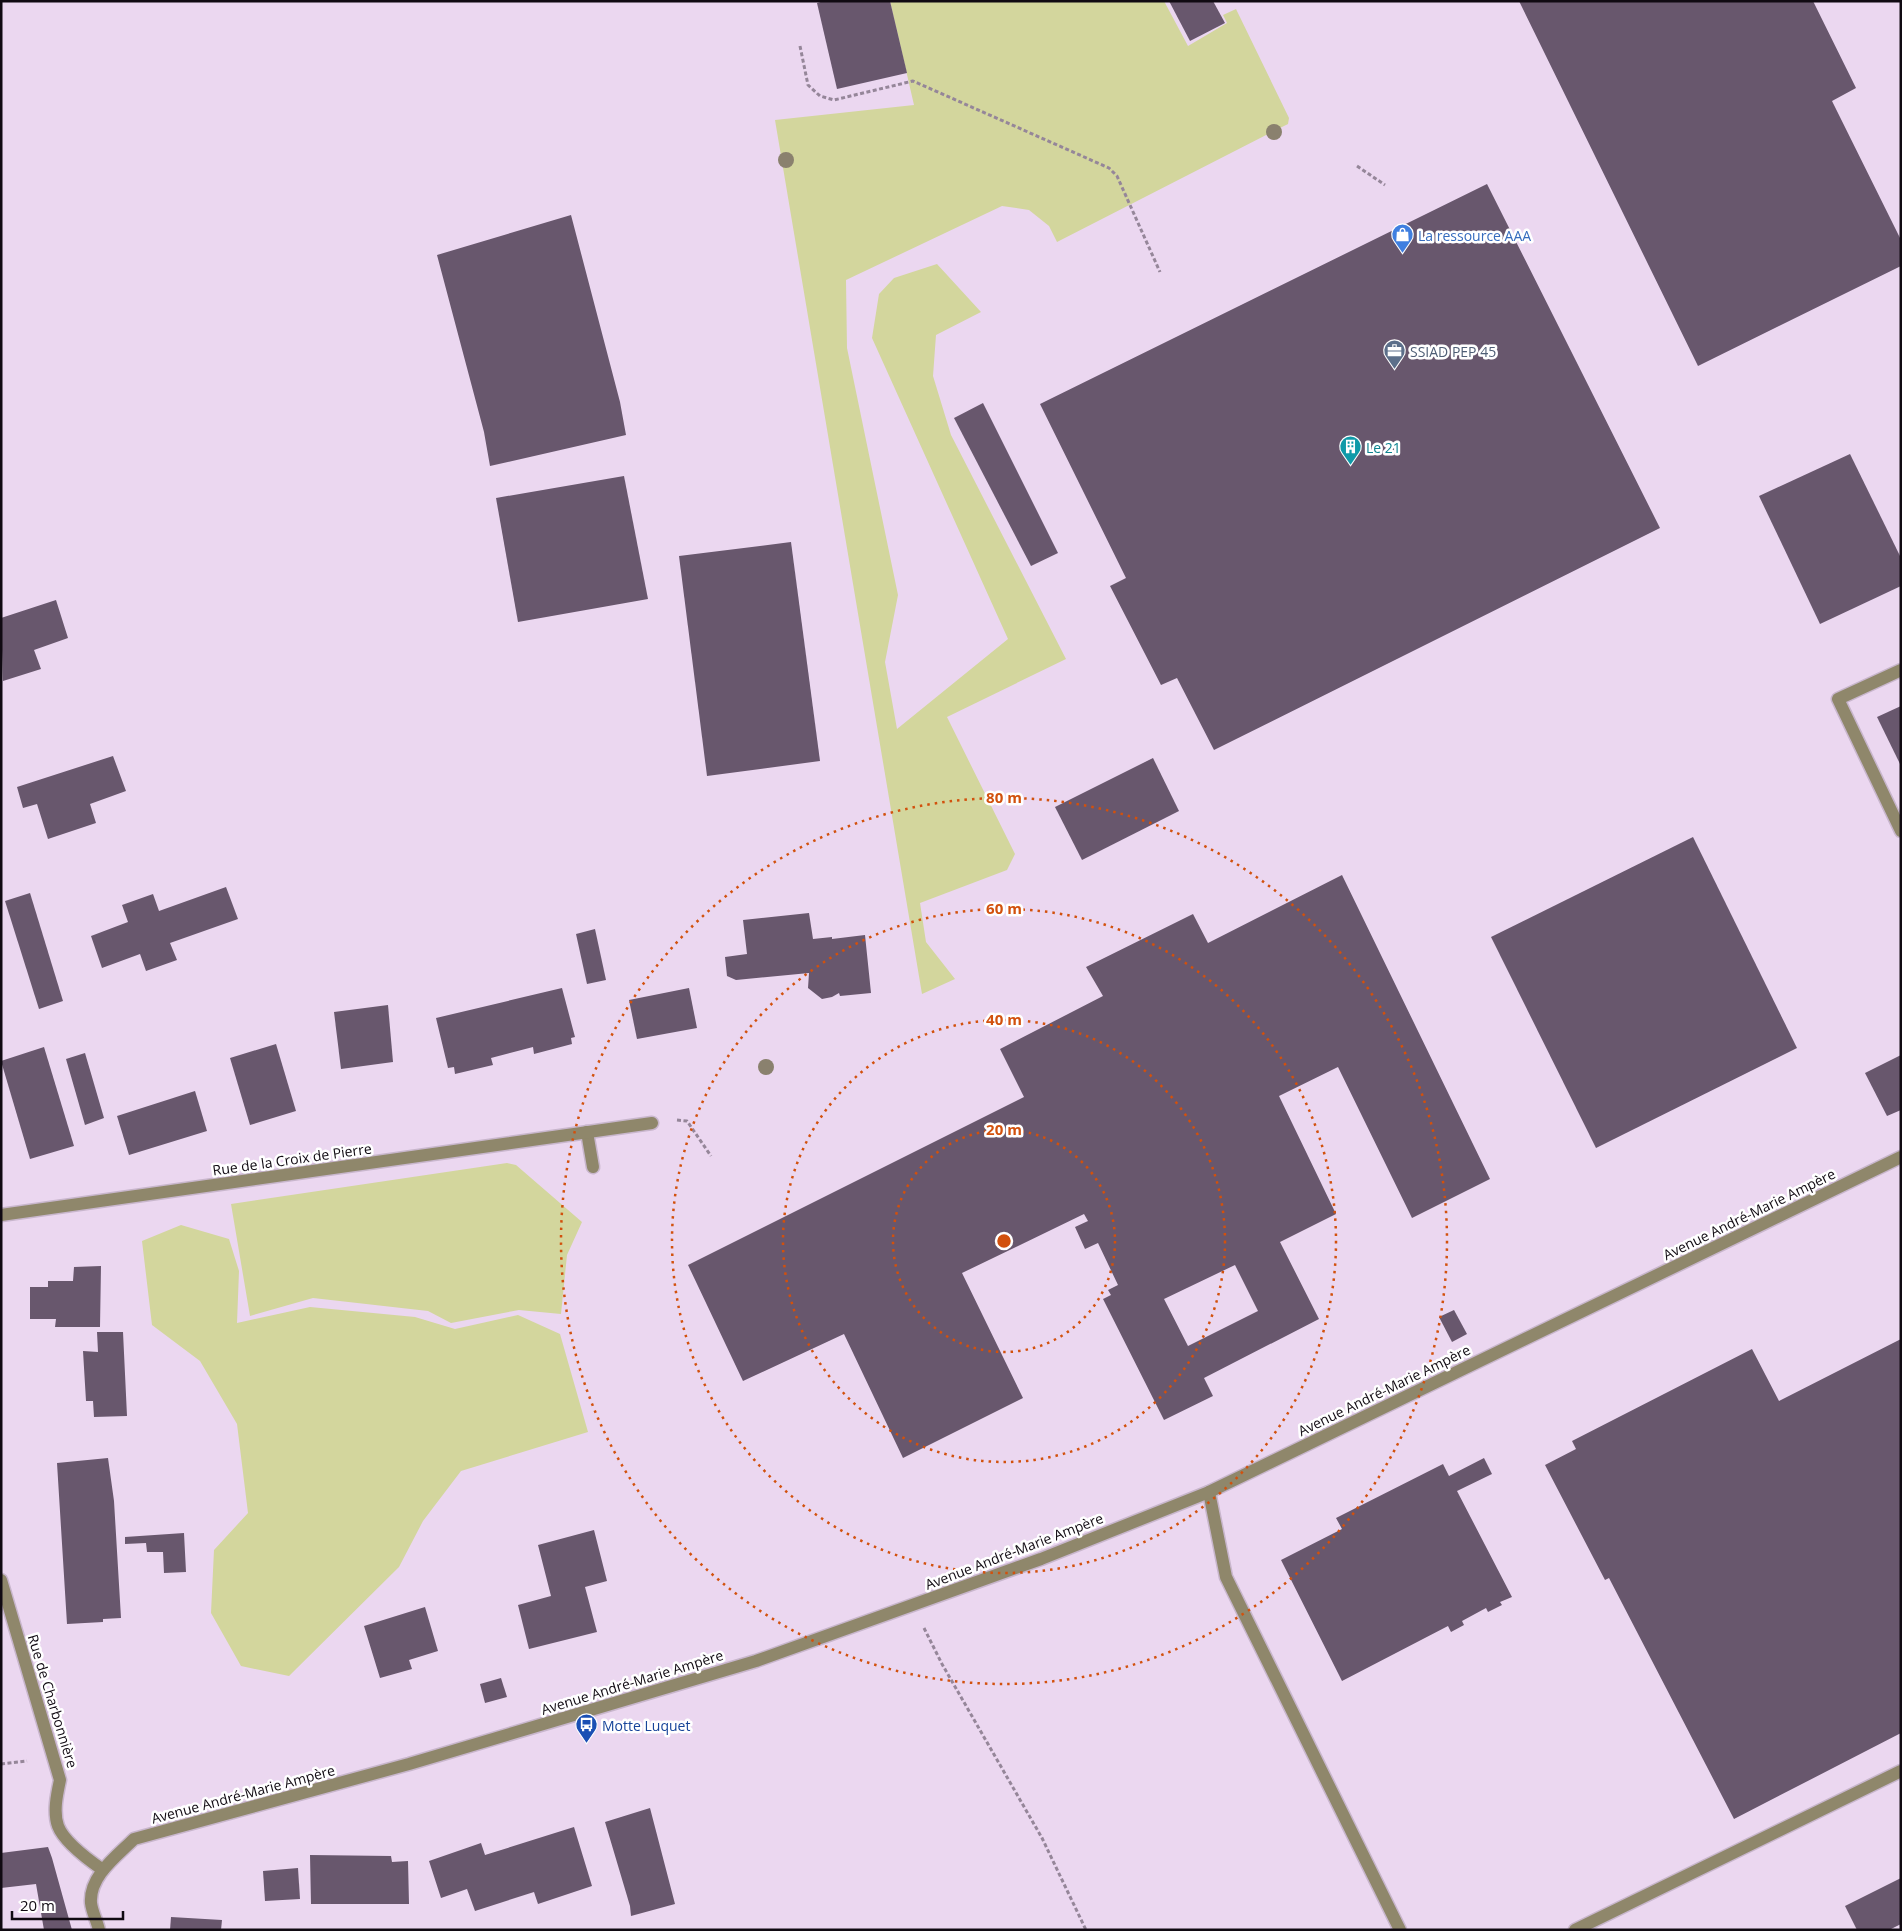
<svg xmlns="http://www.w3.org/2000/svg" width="1902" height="1931" viewBox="0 0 1902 1931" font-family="'Open Sans',sans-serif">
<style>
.green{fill:#d3d69d}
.building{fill:#68576d;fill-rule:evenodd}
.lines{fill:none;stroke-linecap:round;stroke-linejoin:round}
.service-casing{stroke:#c8b6cc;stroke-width:15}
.minor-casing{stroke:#c8b6cc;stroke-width:15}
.tertiary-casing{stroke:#c8b6cc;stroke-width:15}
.path{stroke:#958699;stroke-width:3;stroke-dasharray:4 2.5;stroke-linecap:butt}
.service{stroke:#8f876b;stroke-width:12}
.minor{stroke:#8f876b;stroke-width:12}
.tertiary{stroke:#8f876b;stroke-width:12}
.tree{fill:#8a816e}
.ring{fill:none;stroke:#d2510d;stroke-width:2.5;stroke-dasharray:2.5 5}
.labels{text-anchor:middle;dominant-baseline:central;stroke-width:5;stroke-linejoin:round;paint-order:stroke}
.shop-label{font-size:14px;fill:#366cbe;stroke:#fff;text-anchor:start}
.service-label{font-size:14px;fill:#4e5e75;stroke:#fff;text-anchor:start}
.culture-label{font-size:14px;fill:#0d838f;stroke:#fff;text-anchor:start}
.street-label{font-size:14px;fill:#100a12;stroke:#fff}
.transit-label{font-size:14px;fill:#164399;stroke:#fff;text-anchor:start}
.centre{fill:#d2510d;stroke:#fff;stroke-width:2.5}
.ring-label{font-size:15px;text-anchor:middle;font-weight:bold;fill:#d2510d;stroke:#fff;stroke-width:5;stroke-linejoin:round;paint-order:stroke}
</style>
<rect width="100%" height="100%" fill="#ebd7f0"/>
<g class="green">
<path d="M890 1H1164L1188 46 1227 23 1223 15 1236 9 1289 118 1288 124 1282 127 1057 242 1049 226 1029 210 1002 206 846 280 847 348 898 595 885 662 897 729 1008 639 872 338 879 294 894 278 937 264 981 312 936 335 933 376 951 435 1066 659 947 717 1015 854 1007 870 920 903 926 942 955 979 922 994 775 120 914 105Z"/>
<path d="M507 1163 516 1165 582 1222 567 1255 561 1314 519 1310 451 1323 428 1311 313 1298 250 1316 231 1204Z"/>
<path d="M181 1225 229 1239 239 1271 237 1323 310 1307 415 1317 455 1329 518 1315 560 1334 588 1432 461 1471 423 1521 399 1567 289 1676 241 1666 211 1613 214 1550 248 1513 237 1424 200 1361 152 1325 142 1241Z"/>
</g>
<g class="building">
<path d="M824 1H890L907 73 837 89 817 3Z"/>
<path d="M1169 1H1213L1225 23 1190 41Z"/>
<path d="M1519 1H1813L1856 88 1832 101 1901 240V266L1698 366Z"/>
<path d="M1487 184 1660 528 1214 750 1177 678 1161 685 1110 586 1126 578 1040 404Z"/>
<path d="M571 215 620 402 626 435 490 466 484 432 437 255Z"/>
<path d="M983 403 1058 553 1031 566 954 418Z"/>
<path d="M1850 454 1901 558V586L1820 624 1759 496Z"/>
<path d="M624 476 648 599 518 622 496 498Z"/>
<path d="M791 542 820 761 707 776 679 556Z"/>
<path d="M56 600 68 638 34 650 41 669 3 681 1 618Z"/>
<path d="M1901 706V766L1877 717Z"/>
<path d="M113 756 126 791 90 804 96 823 48 839 37 804 23 808 17 787Z"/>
<path d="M1153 758 1179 811 1082 860 1055 807Z"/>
<path d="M1693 837 1797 1048 1596 1148 1491 937Z"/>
<path d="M1342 875 1490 1179 1412 1218 1338 1067 1279 1096 1336 1214 1280 1242 1319 1319 1204 1378 1213 1396 1164 1420 1103 1299 1111 1295 1108 1290 1118 1285 1098 1243 1085 1249 1075 1227 1088 1221 1084 1214 962 1273 1023 1398 903 1458 844 1334 743 1381 688 1265 1024 1097 1000 1049 1103 996 1086 967 1193 914 1208 943ZM1235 1265 1258 1311 1188 1346 1164 1299Z"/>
<path d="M226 887 238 919 170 943 177 960 146 971 140 954 102 968 91 936 128 922 122 905 153 894 159 911Z"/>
<path d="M30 893 63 1001 39 1009 5 901Z"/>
<path d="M809 913 813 939 832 937V939L865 935 871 993 840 996 839 993 832 997 822 999 808 988 809 973 736 980 727 976 725 957 747 954 743 920Z"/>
<path d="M595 929 606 980 587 984 576 934Z"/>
<path d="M562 988 575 1037 571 1038 572 1044 534 1054 533 1047 491 1058 493 1065 455 1074 454 1067 448 1068 436 1018Z"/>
<path d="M689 988 697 1028 637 1039 629 1000Z"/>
<path d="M388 1005 393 1062 341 1069 334 1012Z"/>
<path d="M276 1044 296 1111 250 1125 230 1058Z"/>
<path d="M44 1047 74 1146 30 1159 1 1061Z"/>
<path d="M85 1053 104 1118 85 1125 66 1059Z"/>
<path d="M1901 1055V1110L1887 1116 1865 1073Z"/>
<path d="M195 1091 207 1131 129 1155 117 1116Z"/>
<path d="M101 1266 100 1327H55L56 1319H30V1287H48V1281H73L74 1267Z"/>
<path d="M1454 1310 1467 1334 1452 1342 1439 1317Z"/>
<path d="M97 1332H123L127 1416 94 1417 93 1401H86L83 1351 98 1352Z"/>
<path d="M1901 1339V1733L1734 1819 1609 1578 1605 1580 1545 1465 1576 1449 1572 1441 1752 1349 1779 1401Z"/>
<path d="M108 1458 114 1501 121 1618 103 1619V1622L67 1624 57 1463Z"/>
<path d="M1484 1458 1492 1474 1457 1491 1512 1597 1500 1602 1502 1605 1488 1612 1486 1608 1462 1621 1464 1625 1451 1632 1448 1626 1342 1681 1281 1560 1342 1529 1336 1518 1443 1464 1449 1476Z"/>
<path d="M594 1530 607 1581 585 1587 597 1632 529 1649 518 1605 551 1596 538 1545Z"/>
<path d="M184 1533 186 1572 164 1573 163 1552H147L146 1543 125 1544V1537Z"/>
<path d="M425 1607 438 1651 409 1660 412 1669 380 1678 364 1626Z"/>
<path d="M501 1678 507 1697 485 1703 480 1684Z"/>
<path d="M650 1808 675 1904 631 1916 630 1906 605 1822Z"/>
<path d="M574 1827 592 1886 538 1904 534 1892 475 1911 467 1889 441 1898 429 1861 481 1843 485 1855Z"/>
<path d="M48 1847 52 1858 72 1930H44L36 1884 1 1888V1853Z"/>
<path d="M310 1855 391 1856 392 1862 408 1861 409 1904H311Z"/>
<path d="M298 1868 300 1899 265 1901 263 1871Z"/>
<path d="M1901 1878V1924L1889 1930H1857L1845 1906Z"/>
<path d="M171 1917 222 1920 221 1930H170Z"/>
</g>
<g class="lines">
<defs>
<path id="service" d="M1901 670 1838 699 1901 831"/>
<g id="minor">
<path d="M587 1132 593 1167"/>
<path d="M1 1215 652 1123"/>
<path d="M1209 1492 1226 1577 1400 1930"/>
<path d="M1575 1930 1901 1771"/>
</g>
<g id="tertiary">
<path d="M1 1580 60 1780C57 1794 53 1812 58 1826 64 1842 90 1861 103 1870"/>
<path d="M99 1930C97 1921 92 1912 91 1903 89 1876 117 1856 134 1839L409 1764 756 1661 1041 1559 1209 1492 1901 1157"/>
</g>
</defs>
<use href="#service" class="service-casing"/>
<use href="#minor" class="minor-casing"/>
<use href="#tertiary" class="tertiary-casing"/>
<g class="path">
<path d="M800 46 808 85 820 96 834 100 913 81 1109 168 1117 176 1160 272"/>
<path d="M1357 166 1385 185"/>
<path d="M677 1120 687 1121 711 1156"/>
<path d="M924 1628 942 1664 1042 1838 1086 1930"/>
<path d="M1 1764 27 1761"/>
</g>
<use href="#service" class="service"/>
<use href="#minor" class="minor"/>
<use href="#tertiary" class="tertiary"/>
</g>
<g class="tree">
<circle cx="1274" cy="132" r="8"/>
<circle cx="786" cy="160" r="8"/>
<circle cx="766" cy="1067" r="8"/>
</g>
<g class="ring">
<circle cx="1004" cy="1241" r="111"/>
<circle cx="1004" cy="1241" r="221"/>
<circle cx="1004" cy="1241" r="332"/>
<circle cx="1004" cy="1241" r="443"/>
</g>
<defs>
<symbol id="shop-pin" viewBox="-11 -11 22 30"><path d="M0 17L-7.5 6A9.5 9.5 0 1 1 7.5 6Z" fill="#3f7fe0" stroke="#fff"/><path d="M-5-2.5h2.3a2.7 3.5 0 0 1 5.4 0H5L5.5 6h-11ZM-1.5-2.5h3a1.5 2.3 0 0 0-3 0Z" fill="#fff"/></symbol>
<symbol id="office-pin" viewBox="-11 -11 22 30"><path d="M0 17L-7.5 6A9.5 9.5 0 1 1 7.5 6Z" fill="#5c6f8a" stroke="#fff"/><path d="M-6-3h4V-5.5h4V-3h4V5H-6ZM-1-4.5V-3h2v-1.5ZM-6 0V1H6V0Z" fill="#fff"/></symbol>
<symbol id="building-pin" viewBox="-11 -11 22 30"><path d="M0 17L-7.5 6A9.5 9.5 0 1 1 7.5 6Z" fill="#0f9aa8" stroke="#fff"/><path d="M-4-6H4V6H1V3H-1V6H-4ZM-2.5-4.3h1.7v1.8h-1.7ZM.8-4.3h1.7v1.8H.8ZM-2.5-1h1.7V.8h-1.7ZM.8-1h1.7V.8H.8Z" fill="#fff"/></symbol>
<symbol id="bus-pin" viewBox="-11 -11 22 30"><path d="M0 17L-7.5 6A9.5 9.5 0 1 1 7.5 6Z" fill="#1a4fb4" stroke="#fff"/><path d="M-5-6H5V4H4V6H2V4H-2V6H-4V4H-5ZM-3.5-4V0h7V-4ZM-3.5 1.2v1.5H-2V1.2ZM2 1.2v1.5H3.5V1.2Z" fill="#fff"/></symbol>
</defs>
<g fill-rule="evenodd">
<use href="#shop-pin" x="1390" y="222" width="25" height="34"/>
<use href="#office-pin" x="1382" y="338" width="25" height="34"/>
<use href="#building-pin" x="1338" y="434" width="25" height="34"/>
<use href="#bus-pin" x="574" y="1712" width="25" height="34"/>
</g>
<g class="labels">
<g class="shop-label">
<text x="1418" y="235">La ressource AAA</text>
</g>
<g class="service-label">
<text x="1410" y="351">SSIAD PEP 45</text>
</g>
<g class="culture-label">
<text x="1366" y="447">Le 21</text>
</g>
<g class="street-label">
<text transform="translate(292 1159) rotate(-8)">Rue de la Croix de Pierre</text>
<text transform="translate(1749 1214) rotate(-26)">Avenue André-Marie Ampère</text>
<text transform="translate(1384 1390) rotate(-26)">Avenue André-Marie Ampère</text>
<text transform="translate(1014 1551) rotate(-21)">Avenue André-Marie Ampère</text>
<text transform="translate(632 1682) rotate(-17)">Avenue André-Marie Ampère</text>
<text transform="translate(53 1701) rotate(73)">Rue de Charbonnière</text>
<text transform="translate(243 1794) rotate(-15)">Avenue André-Marie Ampère</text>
</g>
<g class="transit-label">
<text x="602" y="1725">Motte Luquet</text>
</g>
</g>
<circle cx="1004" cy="1241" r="8" class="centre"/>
<g class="ring-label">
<text x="1004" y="803">80 m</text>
<text x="1004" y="914">60 m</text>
<text x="1004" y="1025">40 m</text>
<text x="1004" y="1135">20 m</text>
</g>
<rect width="1902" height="1931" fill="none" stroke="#100a12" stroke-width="5"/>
<path d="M12 1911v8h111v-8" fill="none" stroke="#100a12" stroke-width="2.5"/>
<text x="20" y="1911" font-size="15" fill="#100a12" stroke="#ffffff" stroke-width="4" paint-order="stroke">20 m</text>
</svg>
